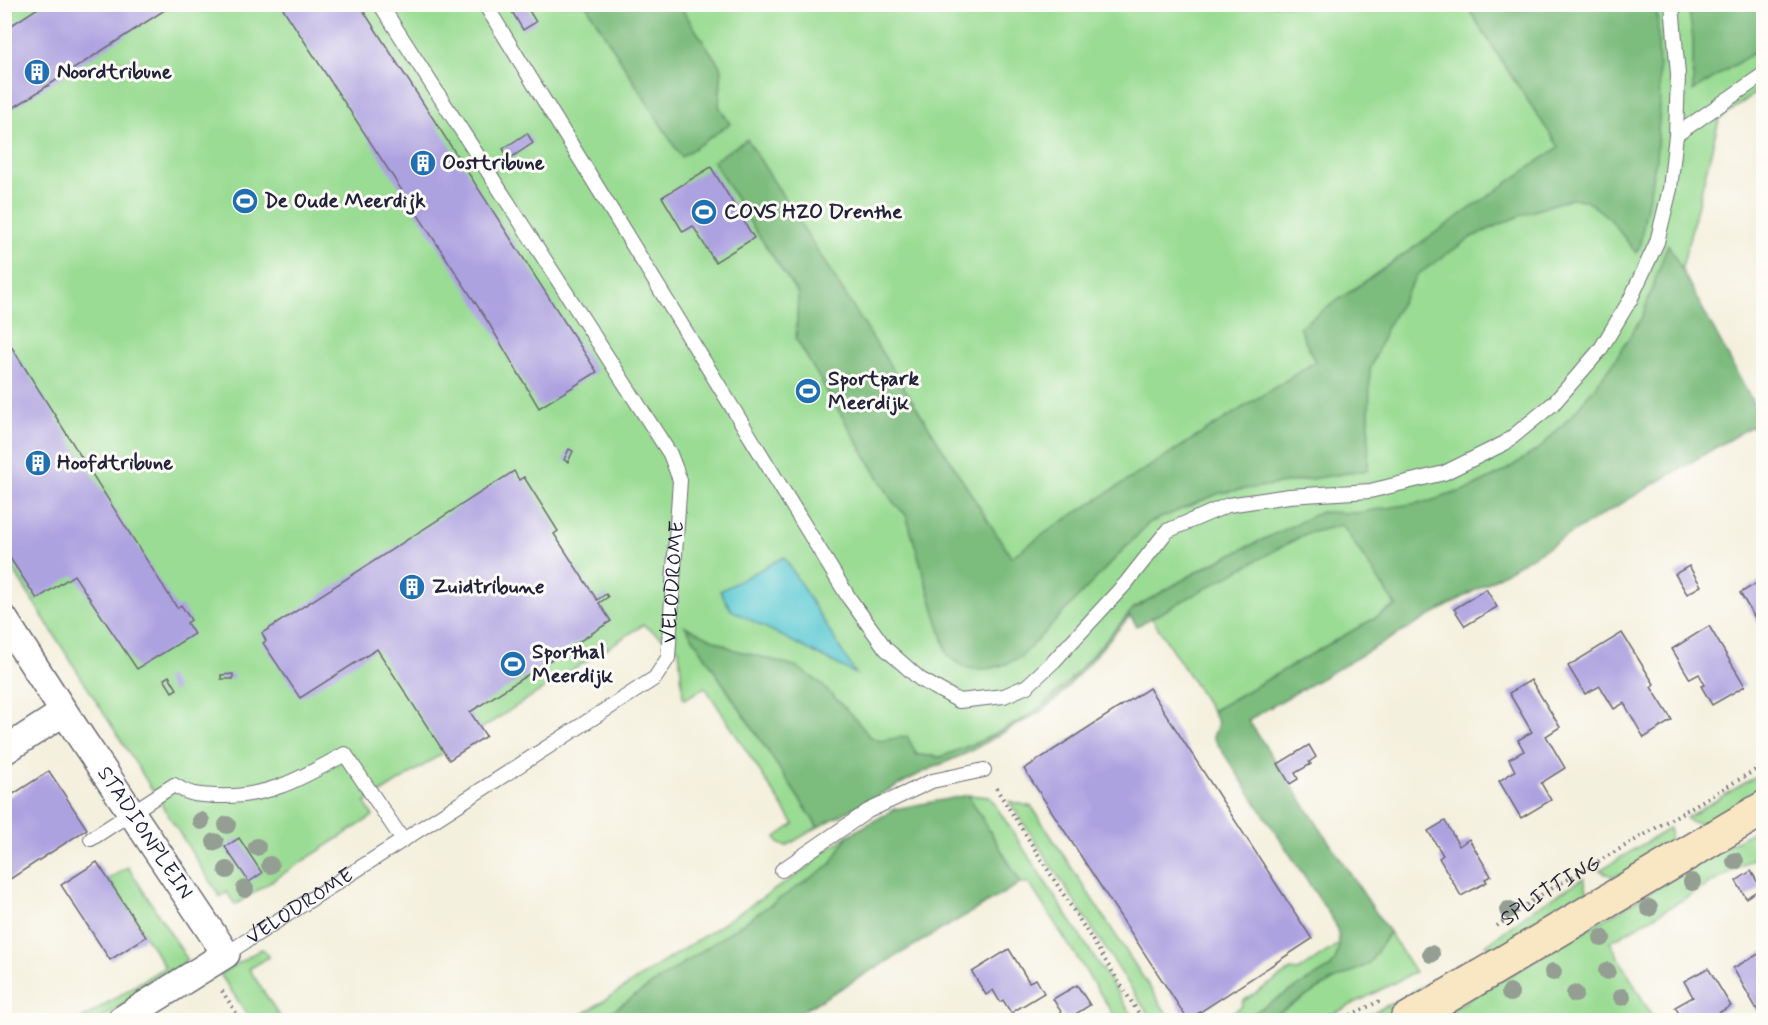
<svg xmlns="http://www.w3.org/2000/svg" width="1768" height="1025" viewBox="0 0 1768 1025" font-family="Mynerve,sans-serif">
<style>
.green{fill:#9adc93;stroke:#5e7f67;stroke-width:1.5}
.forest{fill:#7bbc7d;stroke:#4e6f5c;stroke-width:1.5}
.water{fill:#5dcad3;stroke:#407687;stroke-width:1.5}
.building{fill:#ada2e0}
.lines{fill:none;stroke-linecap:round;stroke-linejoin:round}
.lane-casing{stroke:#6c6a74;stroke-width:16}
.street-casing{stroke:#6c6a74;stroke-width:30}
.secondary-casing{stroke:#6c6a74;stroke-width:36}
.path{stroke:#6c6a74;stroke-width:4;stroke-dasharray:1.5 4.5;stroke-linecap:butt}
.lane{stroke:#fff;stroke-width:14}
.street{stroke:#fff;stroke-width:27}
.secondary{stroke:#f9e7c3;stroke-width:33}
.tree{fill:#949e93}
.labels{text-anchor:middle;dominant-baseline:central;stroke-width:6;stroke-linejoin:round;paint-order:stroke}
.poi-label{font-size:21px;font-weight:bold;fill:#22223b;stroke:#fdfcf7;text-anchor:start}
.street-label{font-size:21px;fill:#22223b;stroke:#fdfcf7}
</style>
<rect width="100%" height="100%" fill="#fdfcf7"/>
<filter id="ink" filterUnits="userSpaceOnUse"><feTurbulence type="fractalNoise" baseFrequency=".0167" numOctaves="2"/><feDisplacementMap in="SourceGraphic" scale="12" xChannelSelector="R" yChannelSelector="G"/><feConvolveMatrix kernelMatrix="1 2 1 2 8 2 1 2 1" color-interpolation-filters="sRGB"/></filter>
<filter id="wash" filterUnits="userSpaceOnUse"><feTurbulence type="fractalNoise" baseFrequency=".008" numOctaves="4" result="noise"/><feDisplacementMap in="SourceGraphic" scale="24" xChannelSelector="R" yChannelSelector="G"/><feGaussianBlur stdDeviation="1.35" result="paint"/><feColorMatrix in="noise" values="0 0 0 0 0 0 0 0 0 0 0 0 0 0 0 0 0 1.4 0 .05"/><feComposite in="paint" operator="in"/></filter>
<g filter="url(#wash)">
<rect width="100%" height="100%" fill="#f4f0de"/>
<g class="green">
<path d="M5 5H1763V87L1719 120 1669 319 1555 463 1347 532 1396 606 1212 711 1151 617 1305 534 1315 531 1286 529 1209 565 1134 608 1070 680 1047 702 1024 719 983 740 941 757 917 755 858 771 717 675 818 827 786 846 779 844 776 837 794 824 705 687 685 699 683 697 679 649 643 625 365 803 373 816 235 905 227 892 220 897 5 557Z"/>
<path d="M1763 772V791L1708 824 1690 822 1686 818Z"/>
<path d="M968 795 990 797 1135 1020H1117L1029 883H1021Z"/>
<path d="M1009 801 1032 807 1171 1020H1152Z"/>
<path d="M1763 825V853L1610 942 1654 1020H1434Z"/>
<path d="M1670 828C1675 852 1633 871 1613 877L1600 870Z"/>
<path d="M847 836 832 864 599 1020H574L808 868 816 858Z"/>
<path d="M128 867 187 959 173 973 99 1020H80L165 967 108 879Z"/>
<path d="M1584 878 1588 895 1495 952 1486 945 1535 908Z"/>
<path d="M1389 932 1415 972 1322 1020H1266L1332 981 1369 964Z"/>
<path d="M1340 943 1336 960 1331 967 1244 1020H1221L1242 1006 1243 1001 1291 970 1298 971Z"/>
<path d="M261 949 264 950 269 957 249 969 282 1020H251L220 974Z"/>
<path d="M1472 956V964L1377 1020H1358L1404 997Z"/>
</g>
<g class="forest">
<path d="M586 5H679L722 69 719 106 730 124 681 157Z"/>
<path d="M1466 5H1657L1660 107 1656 159 1639 248 1636 253 1610 219 1586 200 1569 199 1519 216 1472 237 1417 275 1386 329 1370 370 1368 470 1220 493 1149 523 1022 656C1005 666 985 673 965 667 959 665 953 659 948 656L906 515 893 502 796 339 798 294 753 227 713 161 747 139 1011 557 1055 526 1315 362 1299 327 1559 147 1510 74Z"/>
<path d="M1688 5H1763V47L1693 91V39Z"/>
<path d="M1668 244 1762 420 1486 584 1248 720 1389 932 1369 964 1332 981 1266 1020 1243 1019 1331 967C1341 953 1341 939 1335 923L1213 737 1218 723 1212 711 1396 606 1342 525 1305 534 1137 626 1130 616 1058 698 1042 711 967 753 923 772 818 827 685 626 735 650 795 666 819 682 853 716 869 736 880 741 907 736 917 755 941 757 983 740 1024 719 1047 702 1070 680 1134 608 1209 565 1321 512 1356 513 1430 501 1471 488 1503 472 1540 448 1573 414 1611 366 1642 317Z"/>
<path d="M968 795 1021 883 787 1020H599L831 864 847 836 895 809Z"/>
</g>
<path class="water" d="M784 557 856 674 731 610 720 591Z"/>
<g id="blocks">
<g class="building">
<path d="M44 4H174L4 114V30Z"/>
<path d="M280 4H359L597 372 539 408 488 322Z"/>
<path d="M510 4H525L536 22 523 30 508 5Z"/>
<path d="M527 133 533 143 509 159 503 149Z"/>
<path d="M711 167 754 238 715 262 693 226 683 232 662 197Z"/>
<path d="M4 335 177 608 181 605 191 620 187 623 194 634 137 669 74 575 37 599 4 549Z"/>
<path d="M569 449 573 451 568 462 564 460Z"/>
<path d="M514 471 519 480 524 477 558 531 554 534 597 600 606 594 608 597 599 603 611 621 470 712 486 736 449 760 377 649 300 698 263 643 266 641 262 633Z"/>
<path d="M1689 566 1701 586 1687 594 1675 574Z"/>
<path d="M1764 579V633L1740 593Z"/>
<path d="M1486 589 1497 607 1465 626 1454 609Z"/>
<path d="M1709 626 1745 686 1712 705 1701 686 1705 685 1699 674 1690 679 1672 649Z"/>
<path d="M1622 633 1654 684 1651 687 1672 720 1644 738 1624 703 1614 709 1600 686 1585 694 1568 666Z"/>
<path d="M233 674V679H221V675Z"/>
<path d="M169 676 177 689 172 692 164 679Z"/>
<path d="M1531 680 1560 727 1546 736 1565 768 1541 783 1551 800 1521 818 1499 781 1515 771 1509 759 1524 751 1518 740 1532 732 1509 693Z"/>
<path d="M1149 688 1312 939 1188 1020 1024 769Z"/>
<path d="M1309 745 1316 757 1309 762 1311 764 1295 773 1298 779 1290 784 1278 764Z"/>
<path d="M49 771 87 829 4 883V800Z"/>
<path d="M1445 821 1459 846 1469 839 1491 876 1485 879 1487 882 1461 896 1439 858 1443 855 1428 831Z"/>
<path d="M239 838 262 873 249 882 225 847Z"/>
<path d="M97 862 146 937 110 960 61 885Z"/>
<path d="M1751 871 1761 888 1746 898 1736 881Z"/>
<path d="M1009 949 1029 982 1036 979 1044 993 1011 1013 1003 1000 1000 1002 993 990 986 995 972 972Z"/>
<path d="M1764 951V1010L1759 1013 1733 968Z"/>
<path d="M1708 968 1731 1006 1718 1013 1722 1020H1683L1675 1007 1693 997 1684 981Z"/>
<path d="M1077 985 1090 1005 1066 1020 1053 999Z"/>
</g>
</g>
</g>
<g filter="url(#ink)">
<use href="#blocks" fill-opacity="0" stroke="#6c6a74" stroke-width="1.5"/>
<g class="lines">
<defs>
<g id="lane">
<path d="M485 4 849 598 886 649 920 679 959 701 1004 696 1027 686 1054 661 1126 583 1167 531 1228 505 1289 496 1370 491 1444 473 1505 443 1554 403 1600 350 1630 300 1657 242 1670 189 1676 135 1678 75 1672 4"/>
<path d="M1676 135 1764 74"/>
<path d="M91 839 174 785C192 796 198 795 218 796 269 798 303 777 345 754L402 839"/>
<path d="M782 870 868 811 932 781 984 770"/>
<path id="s2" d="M226 954 655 678 668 658 680 480 670 454 380 4"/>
</g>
<g id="street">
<path id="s3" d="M4 619 64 712 226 954 121 1020"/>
<path d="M4 751 64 712"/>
</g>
<path id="secondary" d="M1407 1020 1764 808"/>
</defs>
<use href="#lane" class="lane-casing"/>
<use href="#street" class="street-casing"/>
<use href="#secondary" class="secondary-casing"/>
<g class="path">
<path d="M996 788 1143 1020"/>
<path id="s1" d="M1497 926 1539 896 1764 765"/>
<path d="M222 991 241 1020"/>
<path d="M1340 1020 1380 1001"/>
</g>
<use href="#lane" class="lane"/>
<use href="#street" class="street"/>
<use href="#secondary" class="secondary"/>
</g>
<g class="tree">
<circle cx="201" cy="821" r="9"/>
<circle cx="227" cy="825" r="9"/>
<circle cx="215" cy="842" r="9"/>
<circle cx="257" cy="847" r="9"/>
<circle cx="1735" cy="861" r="9"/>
<circle cx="270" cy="865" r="9"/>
<circle cx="227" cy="870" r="9"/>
<circle cx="1692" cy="882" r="9"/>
<circle cx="245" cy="889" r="9"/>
<circle cx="1649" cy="908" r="9"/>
<circle cx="1508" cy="910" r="9"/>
<circle cx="1602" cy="938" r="9"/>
<circle cx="1431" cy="954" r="9"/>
<circle cx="1607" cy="971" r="9"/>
<circle cx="1553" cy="972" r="9"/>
<circle cx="1510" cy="993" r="9"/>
<circle cx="1575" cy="994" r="9"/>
<circle cx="1622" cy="997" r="9"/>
</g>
</g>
<defs>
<symbol id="building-disc" viewBox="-11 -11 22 22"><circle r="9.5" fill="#1f6fb2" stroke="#fdfcf7"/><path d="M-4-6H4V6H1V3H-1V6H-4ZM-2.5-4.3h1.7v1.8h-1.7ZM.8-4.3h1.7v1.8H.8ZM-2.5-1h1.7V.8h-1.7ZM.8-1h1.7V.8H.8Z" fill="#fff"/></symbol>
<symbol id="stadium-disc" viewBox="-11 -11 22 22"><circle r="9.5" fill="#1f6fb2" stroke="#fdfcf7"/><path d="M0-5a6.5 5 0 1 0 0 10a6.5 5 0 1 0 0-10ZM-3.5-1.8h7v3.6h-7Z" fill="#fff"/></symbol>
</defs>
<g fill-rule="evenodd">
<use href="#building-disc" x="22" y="57" width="30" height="30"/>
<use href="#building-disc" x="408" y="148" width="30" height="30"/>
<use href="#stadium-disc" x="230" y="186" width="30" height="30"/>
<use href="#stadium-disc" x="689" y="197" width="30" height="30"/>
<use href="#stadium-disc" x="793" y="376" width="30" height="30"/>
<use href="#building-disc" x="23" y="448" width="30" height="30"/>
<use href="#building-disc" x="397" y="572" width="30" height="30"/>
<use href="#stadium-disc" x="498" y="649" width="30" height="30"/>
</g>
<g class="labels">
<g class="poi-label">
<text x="57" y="72">Noordtribune</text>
<text x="442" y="163">Oosttribune</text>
<text x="264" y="201">De Oude Meerdijk</text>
<text x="724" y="212">COVS HZO Drenthe</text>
<text x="828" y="379">Sportpark<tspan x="828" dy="24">Meerdijk</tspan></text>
<text x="57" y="463">Hoofdtribune</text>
<text x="432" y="587">Zuidtribune</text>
<text x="532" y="652">Sporthal<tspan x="532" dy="24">Meerdijk</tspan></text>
</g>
<g class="street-label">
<text stroke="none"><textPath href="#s2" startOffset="610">VELODROME</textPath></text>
<text stroke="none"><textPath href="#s3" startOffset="256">STADIONPLEIN</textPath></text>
<text stroke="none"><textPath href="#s1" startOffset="64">SPLITTING</textPath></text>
<text stroke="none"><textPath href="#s2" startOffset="88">VELODROME</textPath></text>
</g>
</g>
<rect width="1768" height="1025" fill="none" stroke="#fdfcf7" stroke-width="24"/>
</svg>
